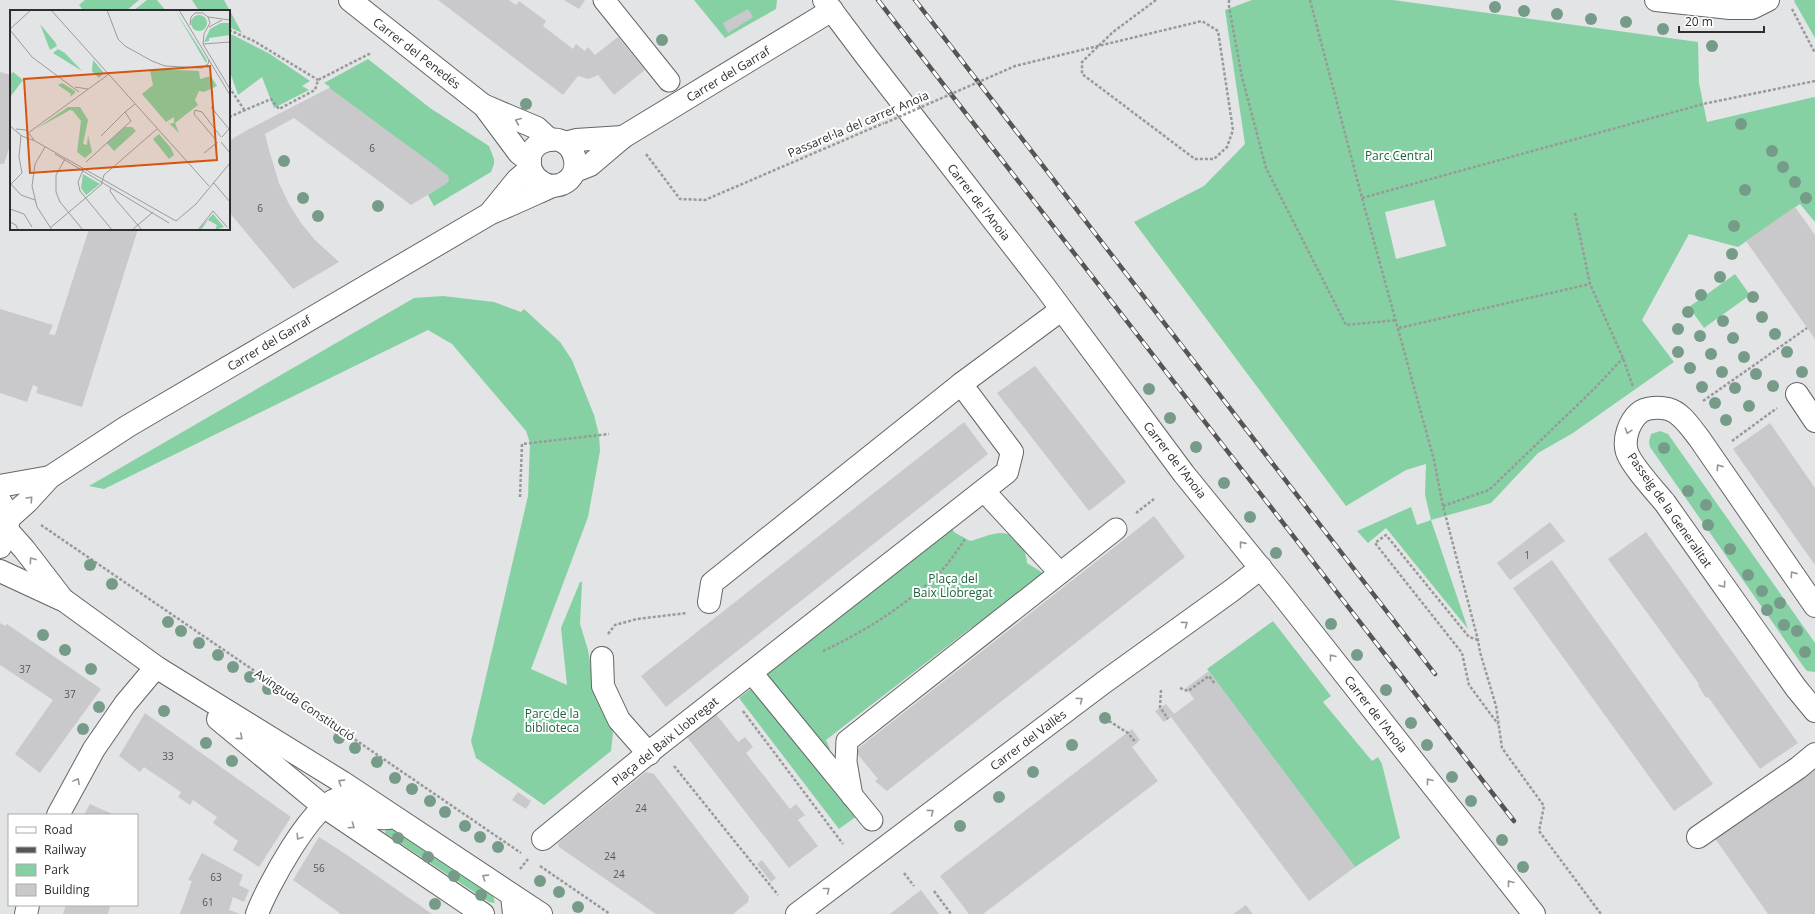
<svg xmlns="http://www.w3.org/2000/svg" width="1815" height="914" viewBox="0 0 1815 914" font-family="'Open Sans',sans-serif">
<style>
.green{fill:#86d1a3;fill-rule:evenodd}
.building{fill:#c9c9cb}
.lines{fill:none;stroke-linecap:round;stroke-linejoin:round}
.pedestrian-casing{stroke:#646566;stroke-width:23}
.minor-casing{stroke:#646566;stroke-width:24}
.tertiary-casing{stroke:#646566;stroke-width:24}
.path{stroke:#98999a;stroke-width:2.5;stroke-dasharray:3 2;stroke-linecap:butt}
.pedestrian{stroke:#fff;stroke-width:21}
.minor{stroke:#fff;stroke-width:22}
.tertiary{stroke:#fff;stroke-width:22}
.rail-casing{stroke:#555556;stroke-width:4.5}
.rail{stroke:#fff;stroke-width:3;stroke-dasharray:9;stroke-linecap:butt}
.path-bridge{stroke:#98999a;stroke-width:2.5;stroke-dasharray:3 2;stroke-linecap:butt}
.tree{fill:#769c89}
.oneway{stroke:#969697}
.labels{text-anchor:middle;dominant-baseline:central;stroke-width:4;stroke-linejoin:round;paint-order:stroke}
.number-label{font-size:10px;fill:#555556}
.street-label{font-size:12px;fill:#2e2e2f;stroke:#fff}
.park-label{font-size:12px;fill:#1d623d;stroke:#fff}
.inset-road{fill:none;stroke:#9b9b9c;stroke-width:1}
.view{fill:#d55510;fill-opacity:0.15;stroke:#d55510;stroke-width:2}
.inset-edge{fill:none;stroke:#2e2e2f;stroke-width:2}
</style>
<rect width="100%" height="100%" fill="#e3e4e5"/>
<g class="green">
<path d="M85 0H139L126 11H84L79 5Z"/>
<path d="M147 0H157L166 11H133Z"/>
<path d="M192 0H224L242 33 229 27V11H199Z"/>
<path d="M694 0H777L776 9 725 38Z"/>
<path d="M1252 0H1393L1698 42 1699 83 1707 122 1814 97 1815 98V222L1800 204 1738 247 1689 234 1642 320 1674 362 1573 433 1538 453 1491 503 1431 520 1468 629 1386 528 1368 543 1357 531 1411 507 1417 525 1431 520 1425 495 1426 464 1406 470 1346 506 1134 222 1204 186 1245 144 1225 10ZM1434 200 1446 246 1396 259 1385 212Z"/>
<path d="M1795 0H1815V38L1794 1Z"/>
<path d="M229 33 270 54 310 81 302 86 309 90 274 108 262 77 238 95 229 69Z"/>
<path d="M368 59 430 108 489 146 494 159V164L491 172 434 206 428 195 448 182V176L329 88 330 87 324 83Z"/>
<path d="M1735 274 1750 295 1704 328 1689 307Z"/>
<path d="M443 296 494 302 521 312 524 309 560 342 572 360 594 415 599 435 600 451 588 517 531 669 567 685 561 628 580 582H582L580 624 588 650 594 686 609 718 613 733 611 751 544 805 476 758 471 741 528 496 530 443 526 431 452 344 428 330 104 489 89 486 414 298Z"/>
<path d="M1660 431 1668 434 1815 643V672L1807 671 1803 666 1650 447 1649 442 1651 434Z"/>
<path d="M951 527 954 532 970 541C979 539 986 535 994 534 1014 529 1026 546 1027 563L1051 578 976 627 971 628 840 729 826 740 830 749 825 752 764 675Z"/>
<path d="M1273 621 1331 696 1323 702 1372 761 1378 757 1382 764 1400 838 1355 867 1207 669Z"/>
<path d="M753 687 857 816 839 829 739 698Z"/>
<path d="M390 824 493 896 495 903 489 902 385 833 386 827Z"/>
</g>
<g class="building">
<path d="M438 0H509L516 5 519 1 546 21 543 26 573 49 576 44 585 51 588 47 595 55 618 37 645 70 614 95 598 75 589 79 578 76 563 95Z"/>
<path d="M564 0H585L579 9Z"/>
<path d="M748 9 753 17 728 33 723 23Z"/>
<path d="M0 72 11 75V142L4 164H0Z"/>
<path d="M329 88 437 167 448 176 449 179 448 182 444 185 411 205 294 118 265 134 269 150 279 183 289 204 301 223 315 240 339 262 293 289 229 212V155L230 154 229 141 247 130Z"/>
<path d="M1795 207 1815 235V339L1746 241Z"/>
<path d="M89 229H138L82 407 36 393 38 387 33 385 27 402 0 393V309L53 325 49 334 55 335Z"/>
<path d="M1035 366 1126 482 1089 511 997 393Z"/>
<path d="M964 422 988 454 666 707 641 676Z"/>
<path d="M1770 423 1815 488V565L1733 449Z"/>
<path d="M1154 516 1185 557 887 791 875 781 878 779 855 751Z"/>
<path d="M1550 522 1565 541 1510 580 1497 563Z"/>
<path d="M1646 532 1798 743 1760 769 1708 697 1706 698 1698 685 1699 684 1608 559Z"/>
<path d="M1552 560 1713 784 1674 811 1513 588Z"/>
<path d="M0 623 5 626 7 624 101 689 40 773 15 754 53 700 0 665Z"/>
<path d="M1209 671 1355 867 1309 901 1171 717 1164 722 1155 711 1166 704 1174 714 1194 699 1186 688Z"/>
<path d="M145 713 291 817 259 867 233 850 238 841 213 823 217 817 193 800 190 805 178 797 181 792 144 767 140 772 119 756Z"/>
<path d="M716 714 738 742 745 737 753 747 746 753 790 809 796 804 805 815 798 820 818 846 789 868 687 737Z"/>
<path d="M1132 729 1140 740 1132 747 1158 781 983 914H969L940 876Z"/>
<path d="M1815 767V914H1768L1714 837Z"/>
<path d="M646 772 654 774 749 897 748 902 733 914H656L559 847 558 843Z"/>
<path d="M518 792 531 801 526 809 512 800Z"/>
<path d="M90 804 101 809 115 815H84Z"/>
<path d="M319 837 347 855 432 914H341L293 880Z"/>
<path d="M202 853 243 875 239 885 249 890 244 902 233 897 229 910 240 914H180L192 881 188 880Z"/>
<path d="M762 860 776 878 771 882 757 864Z"/>
<path d="M921 890 939 914H890Z"/>
<path d="M66 905H109V907H110L108 914H63Z"/>
<path d="M1246 905 1253 914H1233Z"/>
</g>
<g class="lines">
<defs>
<g id="pedestrian">
<path d="M604 0 669 81"/>
<path d="M984 491 1060 573"/>
<path d="M752 673 872 820"/>
<path d="M852 796 846 762 847 741 1116 529"/>
</g>
<g id="minor">
<path d="M350 0 484 106 519 153 530 161"/>
<path d="M824 0 866 56 1045 287 1184 474 1280 592 1534 914"/>
<path d="M1656 0 1730 8H1752L1768 0"/>
<path d="M485 106 537 128 550 140"/>
<path d="M565 143 576 140 623 137"/>
<path d="M575 171 590 165 623 137 832 10"/>
<path d="M491 212 517 180 530 169"/>
<path d="M1797 394 1815 421"/>
<path d="M0 486 50 477"/>
<path d="M8 519 27 502 50 477 128 426 491 213C511 205 530 196 550 187 553 185 558 186 562 184 586 174 575 135 549 140 522 145 523 179 551 186"/>
<path d="M709 602 712 583 961 384"/>
<path d="M1815 606 1699 438C1691 428 1681 412 1668 409 1660 407 1646 407 1639 413 1629 422 1623 439 1627 452 1631 465 1656 492 1665 503L1796 688 1815 711"/>
<path d="M602 658 603 686 619 720 649 754"/>
<path d="M58 815 94 749 125 704 156 667"/>
<path d="M1698 837 1798 768 1815 754"/>
<path d="M543 839 657 746 1007 472 1012 452 961 384 1061 310"/>
<path d="M512 895 514 914"/>
<path d="M26 914 28 905"/>
<path d="M257 914C265 891 314 799 339 799 346 799 352 806 357 810 368 817 381 820 393 817"/>
<path d="M797 914 1103 683 1231 591 1261 568"/>
</g>
<g id="tertiary">
<path d="M0 501C10 515 11 532 0 547"/>
<path d="M8 531 24 549 61 597"/>
<path d="M0 571 65 601 156 667 342 782 541 914"/>
<path d="M218 719 323 806 483 914"/>
</g>
</defs>
<use href="#pedestrian" class="pedestrian-casing"/>
<use href="#minor" class="minor-casing"/>
<use href="#tertiary" class="tertiary-casing"/>
<g class="path">
<path d="M1156 0 1113 32 1082 62V74L1195 159H1214L1227 147 1233 130 1218 31 1202 21"/>
<path d="M1229 0V7L1242 77 1266 168 1346 325 1397 320"/>
<path d="M1310 0 1362 198 1434 460 1443 506 1478 640 1480 652 1496 706 1502 748 1544 806 1539 831 1601 914"/>
<path d="M1792 9 1815 53"/>
<path d="M229 30 254 41 318 80"/>
<path d="M229 87 245 111"/>
<path d="M229 117 271 99 279 109 315 90 318 80 371 53"/>
<path d="M646 154 680 199 705 200 884 123"/>
<path d="M1362 198 1703 104 1815 81"/>
<path d="M1575 213 1590 284 1623 358 1633 387"/>
<path d="M1399 328 1590 284"/>
<path d="M1703 401 1807 328"/>
<path d="M1732 441 1777 408"/>
<path d="M520 497 522 444 609 434"/>
<path d="M1443 506 1489 490 1595 388 1623 358"/>
<path d="M1136 513 1154 499"/>
<path d="M41 525 521 853"/>
<path d="M608 634 615 625 637 619 687 613"/>
<path d="M1478 640 1469 637 1386 535 1375 543 1462 653 1469 685 1498 724"/>
<path d="M823 651C866 631 908 604 941 571 950 562 958 549 965 539"/>
<path d="M1180 688 1188 691 1209 676 1215 684"/>
<path d="M1161 690 1160 707 1168 719"/>
<path d="M743 711 843 844"/>
<path d="M1109 721 1128 733 1136 743"/>
<path d="M674 766 778 895"/>
<path d="M540 866 610 914"/>
<path d="M520 869 528 859"/>
<path d="M904 873 914 886"/>
<path d="M934 891 951 914"/>
</g>
<use href="#pedestrian" class="pedestrian"/>
<use href="#minor" class="minor"/>
<use href="#tertiary" class="tertiary"/>
<defs>
<g id="rail">
<path d="M878 0 1514 821"/>
<path d="M915 0 1435 674"/>
</g>
</defs>
<use href="#rail" class="rail-casing"/>
<use href="#rail" class="rail"/>
<path class="path-bridge" d="M885 123 1015 66 1202 21"/>
</g>
<g class="tree">
<circle cx="1495" cy="7" r="6"/>
<circle cx="1524" cy="11" r="6"/>
<circle cx="1557" cy="14" r="6"/>
<circle cx="1591" cy="19" r="6"/>
<circle cx="1626" cy="22" r="6"/>
<circle cx="1663" cy="29" r="6"/>
<circle cx="662" cy="40" r="6"/>
<circle cx="1712" cy="46" r="6"/>
<circle cx="526" cy="104" r="6"/>
<circle cx="1741" cy="124" r="6"/>
<circle cx="1772" cy="151" r="6"/>
<circle cx="284" cy="161" r="6"/>
<circle cx="1783" cy="167" r="6"/>
<circle cx="1795" cy="182" r="6"/>
<circle cx="1745" cy="190" r="6"/>
<circle cx="303" cy="198" r="6"/>
<circle cx="1806" cy="198" r="6"/>
<circle cx="378" cy="206" r="6"/>
<circle cx="318" cy="216" r="6"/>
<circle cx="1734" cy="226" r="6"/>
<circle cx="1732" cy="254" r="6"/>
<circle cx="1720" cy="277" r="6"/>
<circle cx="1701" cy="295" r="6"/>
<circle cx="1753" cy="297" r="6"/>
<circle cx="1688" cy="312" r="6"/>
<circle cx="1762" cy="317" r="6"/>
<circle cx="1723" cy="321" r="6"/>
<circle cx="1678" cy="329" r="6"/>
<circle cx="1775" cy="334" r="6"/>
<circle cx="1700" cy="336" r="6"/>
<circle cx="1733" cy="338" r="6"/>
<circle cx="1678" cy="352" r="6"/>
<circle cx="1787" cy="352" r="6"/>
<circle cx="1711" cy="354" r="6"/>
<circle cx="1744" cy="357" r="6"/>
<circle cx="1690" cy="368" r="6"/>
<circle cx="1722" cy="372" r="6"/>
<circle cx="1802" cy="372" r="6"/>
<circle cx="1756" cy="374" r="6"/>
<circle cx="1773" cy="386" r="6"/>
<circle cx="1702" cy="387" r="6"/>
<circle cx="1735" cy="388" r="6"/>
<circle cx="1149" cy="389" r="6"/>
<circle cx="1715" cy="403" r="6"/>
<circle cx="1749" cy="406" r="6"/>
<circle cx="1170" cy="418" r="6"/>
<circle cx="1726" cy="420" r="6"/>
<circle cx="1196" cy="447" r="6"/>
<circle cx="1664" cy="448" r="6"/>
<circle cx="1224" cy="483" r="6"/>
<circle cx="1688" cy="491" r="6"/>
<circle cx="1706" cy="505" r="6"/>
<circle cx="1250" cy="517" r="6"/>
<circle cx="1708" cy="525" r="6"/>
<circle cx="1730" cy="549" r="6"/>
<circle cx="1276" cy="553" r="6"/>
<circle cx="90" cy="565" r="6"/>
<circle cx="1748" cy="575" r="6"/>
<circle cx="112" cy="584" r="6"/>
<circle cx="1762" cy="591" r="6"/>
<circle cx="1780" cy="603" r="6"/>
<circle cx="1767" cy="610" r="6"/>
<circle cx="168" cy="622" r="6"/>
<circle cx="1331" cy="624" r="6"/>
<circle cx="1784" cy="625" r="6"/>
<circle cx="181" cy="631" r="6"/>
<circle cx="1797" cy="631" r="6"/>
<circle cx="43" cy="635" r="6"/>
<circle cx="199" cy="643" r="6"/>
<circle cx="65" cy="650" r="6"/>
<circle cx="1805" cy="652" r="6"/>
<circle cx="218" cy="655" r="6"/>
<circle cx="1357" cy="655" r="6"/>
<circle cx="233" cy="667" r="6"/>
<circle cx="91" cy="669" r="6"/>
<circle cx="250" cy="677" r="6"/>
<circle cx="268" cy="689" r="6"/>
<circle cx="1386" cy="690" r="6"/>
<circle cx="99" cy="707" r="6"/>
<circle cx="164" cy="711" r="6"/>
<circle cx="1105" cy="718" r="6"/>
<circle cx="1411" cy="723" r="6"/>
<circle cx="83" cy="729" r="6"/>
<circle cx="339" cy="738" r="6"/>
<circle cx="206" cy="743" r="6"/>
<circle cx="1072" cy="745" r="6"/>
<circle cx="1427" cy="745" r="6"/>
<circle cx="355" cy="748" r="6"/>
<circle cx="232" cy="761" r="6"/>
<circle cx="377" cy="762" r="6"/>
<circle cx="1033" cy="772" r="6"/>
<circle cx="1452" cy="777" r="6"/>
<circle cx="395" cy="778" r="6"/>
<circle cx="412" cy="789" r="6"/>
<circle cx="999" cy="797" r="6"/>
<circle cx="430" cy="801" r="6"/>
<circle cx="1471" cy="801" r="6"/>
<circle cx="445" cy="812" r="6"/>
<circle cx="465" cy="826" r="6"/>
<circle cx="960" cy="826" r="6"/>
<circle cx="480" cy="837" r="6"/>
<circle cx="398" cy="838" r="6"/>
<circle cx="1502" cy="840" r="6"/>
<circle cx="498" cy="847" r="6"/>
<circle cx="428" cy="857" r="6"/>
<circle cx="1523" cy="867" r="6"/>
<circle cx="454" cy="876" r="6"/>
<circle cx="540" cy="881" r="6"/>
<circle cx="559" cy="892" r="6"/>
<circle cx="481" cy="895" r="6"/>
<circle cx="435" cy="904" r="6"/>
<circle cx="578" cy="907" r="6"/>
</g>
<defs><path id="oneway-chevron" d="M-2-3.5L2.5 0L-2 3.5" fill="none" stroke-width="1.6" stroke-linecap="round" stroke-linejoin="round"/></defs>
<g class="oneway">
<use href="#oneway-chevron" transform="translate(518 121) rotate(-157)"/>
<use href="#oneway-chevron" transform="translate(1628 431) rotate(108)"/>
<use href="#oneway-chevron" transform="translate(1719 467) rotate(-125)"/>
<use href="#oneway-chevron" transform="translate(30 499) rotate(-47)"/>
<use href="#oneway-chevron" transform="translate(1242 544) rotate(-129)"/>
<use href="#oneway-chevron" transform="translate(32 560) rotate(-126)"/>
<use href="#oneway-chevron" transform="translate(1793 574) rotate(-125)"/>
<use href="#oneway-chevron" transform="translate(1723 585) rotate(55)"/>
<use href="#oneway-chevron" transform="translate(1185 624) rotate(-36)"/>
<use href="#oneway-chevron" transform="translate(1332 657) rotate(-128)"/>
<use href="#oneway-chevron" transform="translate(1080 700) rotate(-37)"/>
<use href="#oneway-chevron" transform="translate(240 737) rotate(40)"/>
<use href="#oneway-chevron" transform="translate(77 781) rotate(-62)"/>
<use href="#oneway-chevron" transform="translate(1429 781) rotate(-128)"/>
<use href="#oneway-chevron" transform="translate(341 782) rotate(-147)"/>
<use href="#oneway-chevron" transform="translate(931 812) rotate(-37)"/>
<use href="#oneway-chevron" transform="translate(352 826) rotate(34)"/>
<use href="#oneway-chevron" transform="translate(299 837) rotate(124)"/>
<use href="#oneway-chevron" transform="translate(485 877) rotate(-147)"/>
<use href="#oneway-chevron" transform="translate(1510 883) rotate(-128)"/>
<use href="#oneway-chevron" transform="translate(827 890) rotate(-38)"/>
</g>
<g class="labels">
<g class="number-label">
<text x="372" y="148">6</text>
<text x="260" y="208">6</text>
<text x="1527" y="555">1</text>
<text x="25" y="669">37</text>
<text x="70" y="694">37</text>
<text x="168" y="756">33</text>
<text x="641" y="808">24</text>
<text x="610" y="856">24</text>
<text x="319" y="868">56</text>
<text x="619" y="874">24</text>
<text x="216" y="877">63</text>
<text x="208" y="902">61</text>
</g>
<g class="street-label">
<text transform="translate(417 53) rotate(38)">Carrer del Penedés</text>
<text transform="translate(728 74) rotate(-31)">Carrer del Garraf</text>
<text transform="translate(858 124) rotate(-23)">Passarel·la del carrer Anoia</text>
<text transform="translate(979 202) rotate(52)">Carrer de l'Anoia</text>
<text transform="translate(269 343) rotate(-31)">Carrer del Garraf</text>
<text transform="translate(1175 460) rotate(52)">Carrer de l'Anoia</text>
<text transform="translate(1670 510) rotate(55)">Passeig de la Generalitat</text>
<text transform="translate(305 705) rotate(34)">Avinguda Constitució</text>
<text transform="translate(1376 714) rotate(52)">Carrer de l'Anoia</text>
<text transform="translate(1028 740) rotate(-37)">Carrer del Vallès</text>
<text transform="translate(665 741) rotate(-39)">Plaça del Baix Llobregat</text>
</g>
<g class="park-label">
<text x="1399" y="155">Parc Central</text>
<text x="953" y="578">Plaça del<tspan x="953" dy="14">Baix Llobregat</tspan></text>
<text x="552" y="713">Parc de la<tspan x="552" dy="14">biblioteca</tspan></text>
</g>
</g>
<g transform="translate(10 10)">
<rect width="220" height="220" fill="#e3e4e5"/>
<path d="M165 0 197 50 196 53ZM181 13a8 8 0 1 1 16 0a8 8 0 1 1-16 0ZM211 13H220V25L199 28V31L194 32 200 19ZM30 14 45 32 47 36 40 40ZM48 39 55 43 72 61 43 43ZM83 50 94 63 89 68 82 61ZM147 59 189 61 190 69 201 66 207 76 194 82 189 81 185 90 188 95 165 113 169 123 160 114H157L164 113V107L156 112 132 84 143 75 140 61ZM3 62 13 70 1 86 0 65ZM52 73 65 81V83L60 87 61 84 48 75ZM58 97H70L78 110 73 134 77 135 78 125 82 142 75 148 67 142 71 111 63 101 60 100 26 119ZM115 117H122L126 121 104 141 97 133ZM149 124 161 138 164 145 159 149 143 129ZM73 164 90 174 76 185 71 178ZM203 204 214 217 205 220 207 215 198 210 191 220 190 218Z" fill="#86d1a3"/>
<path class="inset-road" d="M41 0 199 176M97 0 108 29 115 36 142 51 155 56 192 58 198 54 199 50M169 0 220 85M198 7 220 10M180 15 181 7 185 3H193L198 7 200 13 194 24 193 34 220 79M199 17 212 10M0 19 21 0M0 20 22 47 69 82M193 34 220 32M65 77 78 79M201 97 219 119 212 127M0 116 12 126 25 131 166 211 186 194 220 153M6 119 16 120 24 130M18 123 99 64M91 126 115 102M206 130 184 104 185 100 192 102 211 127M211 132 220 143M35 137 25 154 22 176 27 197 42 220M194 143 208 132M45 144 159 213M55 149 46 165V182L50 192 73 220M76 152 121 111 115 102 125 94M73 160 68 172 70 181 102 220M203 172 220 192M0 173 11 185 25 190M0 175 12 163 9 147 11 125M101 178 100 181 107 191 132 220M0 199 14 204 22 217M0 212 6 215 8 220M40 218 91 175 94 165 147 119M122 220 143 202M188 220 203 201 217 217"/>
<path class="view" d="M200 56 207 150 20 163 14 69Z"/>
<rect width="220" height="220" class="inset-edge"/>
</g>
<rect x="8" y="814" width="130" height="92" fill="#ffffff" stroke="#ababac"/>
<rect x="16" y="827" width="20" height="6" fill="#ffffff" stroke="#ababac"/>
<text x="44" y="834" font-size="12" fill="#2e2e2f">Road</text>
<rect x="16" y="847" width="20" height="6" fill="#555556" stroke="#ababac"/>
<text x="44" y="854" font-size="12" fill="#2e2e2f">Railway</text>
<rect x="16" y="864" width="20" height="12" fill="#86d1a3" stroke="#ababac"/>
<text x="44" y="874" font-size="12" fill="#2e2e2f">Park</text>
<rect x="16" y="884" width="20" height="12" fill="#c9c9cb" stroke="#ababac"/>
<text x="44" y="894" font-size="12" fill="#2e2e2f">Building</text>
<path d="M1679 26v6h85v-6" fill="none" stroke="#2e2e2f" stroke-width="2"/>
<text x="1685" y="26" font-size="12" fill="#2e2e2f" stroke="#ffffff" stroke-width="3" paint-order="stroke">20 m</text>
</svg>
